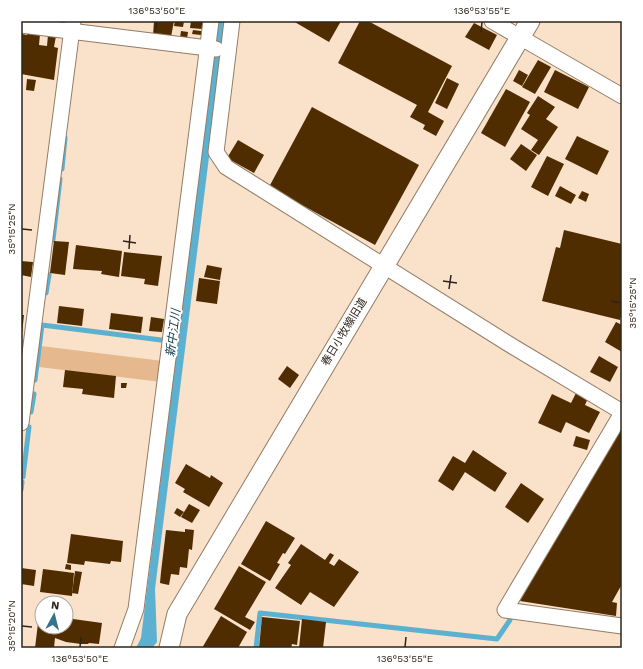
<svg xmlns="http://www.w3.org/2000/svg" width="643" height="669" viewBox="0 0 643 669" font-family="'Work Sans','Noto Sans JP',sans-serif">
<style>
.green{fill:#e5b98d}
.water{fill:#5cb1d1}
.lines{fill:none;stroke-linecap:round;stroke-linejoin:round}
.stream{stroke:#5cb1d1;stroke-width:5}
.building{fill:#502d00}
.minor-casing{stroke:#937c66;stroke-width:17}
.tertiary-casing{stroke:#937c66;stroke-width:21}
.minor{stroke:#fff;stroke-width:15}
.tertiary{stroke:#fff;stroke-width:19}
.ticks{fill:none;stroke:#2e241b;stroke-width:1.5}
.labels{text-anchor:middle;dominant-baseline:central;stroke-width:4;stroke-linejoin:round;paint-order:stroke}
.street-label{font-size:11px;fill:#2e241b;stroke:#fff}
.water-label{font-size:12px;font-style:italic;fill:#113946;stroke:#fff}
.neatline{fill:none;stroke:#2e241b;stroke-width:1.5}
.ticks-label{font-size:10px;text-anchor:middle;fill:#2e241b}
</style>
<rect width="100%" height="100%" fill="#fae1c9"/>
<path class="green" d="M41 346 163 361 161 382 39 367Z"/>
<path class="water" d="M218 21H226L155 589 157 642 152 648H136L141 638Z"/>
<g class="lines">
<g class="stream">
<path d="M62 169 65 138"/>
<path d="M53 240 60 179"/>
<path d="M46 293 49 275"/>
<path d="M35 380 42 325 161 340"/>
<path d="M31 412 34 394"/>
<path d="M23 477 29 427"/>
<path d="M21 490 22 482"/>
<path d="M256 648 260 613 497 639 510 620"/>
</g>
</g>
<g class="building">
<path d="M154 21H174L171 37 153 35Z"/>
<path d="M175 21H184L183 27 174 26Z"/>
<path d="M191 21H203L202 29 190 28Z"/>
<path d="M293 21H341L329 42Z"/>
<path d="M360 21H368L452 66 428 112 444 121 436 136 423 129 425 125 410 117 417 105 338 63Z"/>
<path d="M474 23 497 35 489 50 465 37Z"/>
<path d="M193 30 201 31V35L192 34Z"/>
<path d="M181 31 188 32 187 39 180 38Z"/>
<path d="M27 33 40 34 39 45 47 46 48 35 56 36 54 47 58 48 54 80 21 74V36L22 34 27 35Z"/>
<path d="M538 60 551 67 535 94 522 87Z"/>
<path d="M519 70 528 75 522 86 513 81Z"/>
<path d="M555 70 589 87 578 109 544 92Z"/>
<path d="M447 78 459 84 447 109 435 103Z"/>
<path d="M27 79 36 80 34 91 26 90Z"/>
<path d="M506 89 530 102 505 147 481 133Z"/>
<path d="M538 96 555 107 546 119 558 127 539 155 531 150 538 140 521 129 530 115 527 113Z"/>
<path d="M312 107 419 165 375 245 269 187Z"/>
<path d="M577 136 609 151 597 175 565 159Z"/>
<path d="M238 140 264 155 254 173 227 158Z"/>
<path d="M521 144 537 155 526 171 510 159Z"/>
<path d="M547 156 564 164 548 196 531 187Z"/>
<path d="M560 186 576 195 571 204 555 196Z"/>
<path d="M582 191 589 194 586 202 578 198Z"/>
<path d="M564 230 622 244V312L620 320 542 301 556 247 560 248Z"/>
<path d="M54 241 69 242 65 275 50 273Z"/>
<path d="M76 245 122 251 119 277 101 274 102 271 73 269Z"/>
<path d="M124 252 162 256 158 286 144 284 145 279 121 276Z"/>
<path d="M21 261 33 262 31 277 21 275Z"/>
<path d="M207 265 222 268 220 280 204 277Z"/>
<path d="M199 278 220 281 217 304 196 301Z"/>
<path d="M59 306 84 309 82 326 57 323Z"/>
<path d="M111 313 143 317 141 333 109 329Z"/>
<path d="M21 315H24L22 333H21Z"/>
<path d="M151 317 164 319 162 332 149 331Z"/>
<path d="M616 322 622 325V352L605 342Z"/>
<path d="M599 356 618 367 610 382 590 372Z"/>
<path d="M287 366 299 375 290 388 278 379Z"/>
<path d="M65 370 116 376 114 398 82 394 83 389 63 387Z"/>
<path d="M121 383H127L126 388H121Z"/>
<path d="M577 391 589 396 585 405 600 412 589 433 566 422 561 433 538 423 552 394 571 403Z"/>
<path d="M622 423V584L612 602 617 603 616 616 520 601Z"/>
<path d="M576 436 590 440 587 450 573 446Z"/>
<path d="M473 450 507 473 495 492 465 472 453 491 438 481 453 456 465 463Z"/>
<path d="M186 464 210 478 211 475 223 483 209 507 183 492 185 489 175 483Z"/>
<path d="M521 483 544 499 528 523 505 507Z"/>
<path d="M189 504 200 510 192 523 181 517Z"/>
<path d="M177 508 184 512 180 517 174 513Z"/>
<path d="M266 521 295 538 285 554 283 553 277 563 280 564 270 581 241 564Z"/>
<path d="M185 529 194 530 192 550 189 549 187 568 180 567 179 575 171 574 169 585 164 584 160 583 161 572 166 530 185 532Z"/>
<path d="M71 534 123 541 121 562 111 561 110 564 85 561 84 565 67 563Z"/>
<path d="M301 544 325 560 330 553 334 555 329 563 334 566 339 559 359 572 334 607 310 592 301 605 275 588 291 565 288 563Z"/>
<path d="M66 564 71 565V570L65 569Z"/>
<path d="M239 566 266 582 245 617 255 622 250 630 214 609Z"/>
<path d="M21 568 36 570 34 586 21 584Z"/>
<path d="M43 569 74 573 72 596 40 592Z"/>
<path d="M75 571 82 572 78 594 72 593Z"/>
<path d="M39 615H42V627H66V618L102 623 99 644 89 643 88 644H81L66 642 55 638 54 648H35Z"/>
<path d="M221 616 247 632 238 648H202Z"/>
<path d="M262 617 300 621 297 645 292 644 291 648H259Z"/>
<path d="M302 619 326 622 323 648H299Z"/>
</g>
<g class="lines">
<defs>
<g id="minor">
<path d="M232 21 216 152 226 167 512 346 622 412"/>
<path d="M492 21 622 96"/>
<path d="M21 25 216 49"/>
<path d="M622 413 505 610 622 626"/>
<path d="M21 423 73 21"/>
<path d="M122 648 136 609 211 21"/>
</g>
<path id="tertiary" d="M169 648 177 614 530 21"/>
</defs>
<use href="#minor" class="minor-casing"/>
<use href="#tertiary" class="tertiary-casing"/>
<use href="#minor" class="minor"/>
<use href="#tertiary" class="tertiary"/>
</g>
<path class="ticks" d="M155 32 157 22M481 32 482 22M22 229 32 230M123 241 136 243M129 249 130 235M443 281 457 283M449 289 451 275M611 301 621 303M22 626 32 627M80 647 81 637M405 647 406 637"/>
<g class="labels">
<g class="street-label">
<text transform="translate(344 332) rotate(-59)">春日小牧線旧道</text>
</g>
<g class="water-label">
<text transform="translate(173 333) rotate(-83)">新中江川</text>
</g>
</g>
<rect width="643" height="669" fill="none" stroke="#ffffff" stroke-width="44"/>
<g transform="translate(54 615) rotate(7)"><circle r="19" fill="#ffffff" stroke="#aba7a4"/>
<path d="M0-3L7 15L0 10L-7 15Z" fill="#36738a"/>
<text y="-6" font-size="11" font-weight="bold" text-anchor="middle" fill="#2e241b">N</text>
</g>
<rect x="22" y="22" width="599" height="625" class="neatline"/>
<g class="ticks-label">
<text x="157" y="14">136°53'50"E</text>
<text x="482" y="14">136°53'55"E</text>
<text transform="translate(11 229) rotate(-90)" y="4">35°15'25"N</text>
<text transform="translate(632 303) rotate(-90)" y="4">35°15'25"N</text>
<text transform="translate(11 626) rotate(-90)" y="4">35°15'20"N</text>
<text x="80" y="662">136°53'50"E</text>
<text x="405" y="662">136°53'55"E</text>
</g>
</svg>
